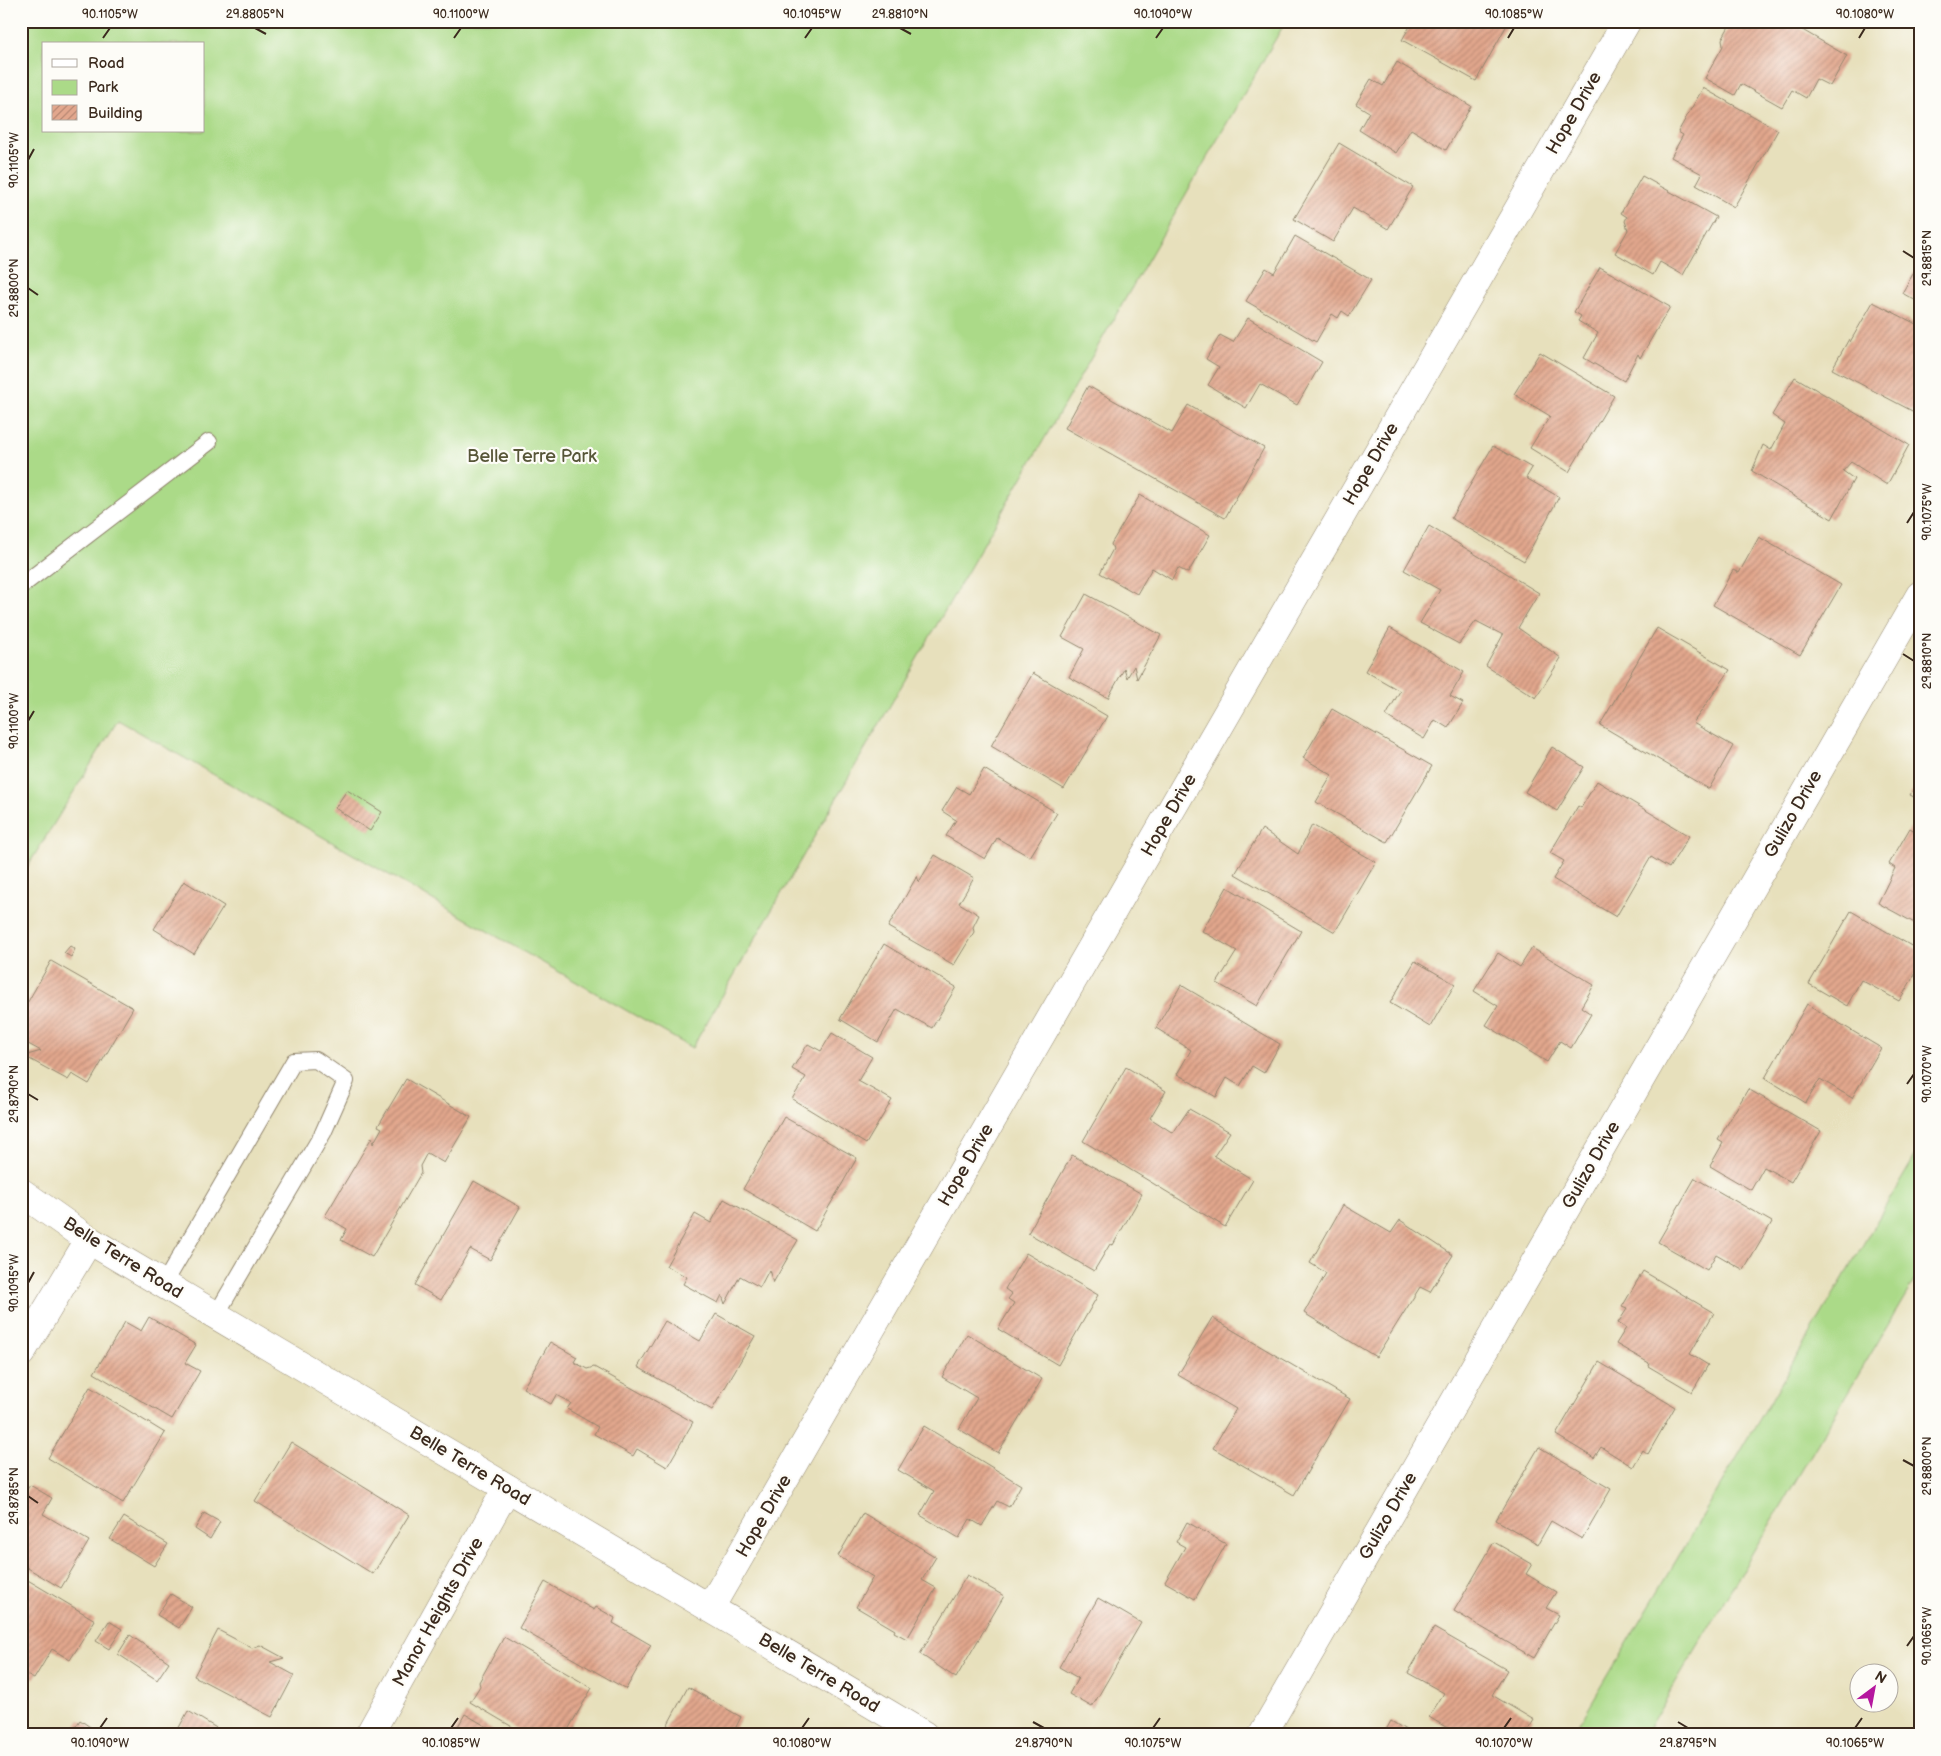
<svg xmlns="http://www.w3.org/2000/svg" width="1941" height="1756" viewBox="0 0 1941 1756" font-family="'Balsamiq Sans',sans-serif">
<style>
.green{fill:#abda88;stroke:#738253;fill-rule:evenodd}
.building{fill:url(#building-hatch)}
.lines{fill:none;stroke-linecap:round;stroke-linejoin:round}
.lane-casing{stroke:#91856d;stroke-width:18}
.street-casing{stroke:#91856d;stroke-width:29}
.secondary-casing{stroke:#91856d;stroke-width:29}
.lane{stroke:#fff;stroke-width:16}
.street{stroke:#fff;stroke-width:28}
.secondary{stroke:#fff;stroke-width:28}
.ticks{fill:none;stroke:#3b2a1e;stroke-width:2}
.labels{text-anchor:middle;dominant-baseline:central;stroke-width:4.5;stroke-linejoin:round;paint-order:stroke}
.street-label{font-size:18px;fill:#3b2a1e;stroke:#fdfcf7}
.park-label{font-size:18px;fill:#575638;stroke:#fdfcf7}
.neatline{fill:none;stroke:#3b2a1e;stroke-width:2}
.ticks-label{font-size:12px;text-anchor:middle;fill:#3b2a1e}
</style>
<defs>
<pattern id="building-hatch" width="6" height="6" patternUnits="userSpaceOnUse" patternTransform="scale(1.25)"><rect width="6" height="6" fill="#e2a78d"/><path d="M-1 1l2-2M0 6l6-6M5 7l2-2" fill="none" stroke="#b88873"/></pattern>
</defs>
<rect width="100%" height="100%" fill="#fdfcf7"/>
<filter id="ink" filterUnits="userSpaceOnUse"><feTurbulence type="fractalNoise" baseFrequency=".02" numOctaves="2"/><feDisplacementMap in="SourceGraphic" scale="10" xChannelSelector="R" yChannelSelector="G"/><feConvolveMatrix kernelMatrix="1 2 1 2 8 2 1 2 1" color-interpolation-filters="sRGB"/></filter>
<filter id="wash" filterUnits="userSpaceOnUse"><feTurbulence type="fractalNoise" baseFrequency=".0096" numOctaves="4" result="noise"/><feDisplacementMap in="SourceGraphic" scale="20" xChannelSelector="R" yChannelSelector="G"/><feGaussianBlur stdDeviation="1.12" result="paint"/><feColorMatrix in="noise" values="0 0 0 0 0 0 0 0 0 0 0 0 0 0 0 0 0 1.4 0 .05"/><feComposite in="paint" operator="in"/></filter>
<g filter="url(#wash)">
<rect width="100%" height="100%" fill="#e7e0bc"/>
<g class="green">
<path d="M21 21H1286L692 1048 118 720 21 877ZM44 44H204V131H44Z"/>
<path d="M1920 1148V1271L1645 1735H1573Z"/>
</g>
<g id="blocks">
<g class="building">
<path d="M1413 21H1509L1476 81 1402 40Z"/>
<path d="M1732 21H1787L1847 56 1830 86 1816 79 1806 98 1792 90 1782 107 1741 84 1735 95 1705 78 1723 46 1722 39Z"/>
<path d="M1397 62 1471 106 1446 150 1411 129 1396 153 1359 130 1369 112 1356 104 1371 79 1383 86Z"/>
<path d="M1703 88 1778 130 1734 207 1696 185 1702 174 1671 157 1683 135 1678 132Z"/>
<path d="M1339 143 1413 187 1388 229 1353 208 1333 242 1294 219Z"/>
<path d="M1642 176 1716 217 1683 275 1660 262 1653 275 1615 253 1628 230 1625 221 1627 217 1621 213Z"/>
<path d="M1295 236 1371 280 1349 316 1342 311 1338 318 1332 314 1316 342 1246 301 1266 268 1274 273Z"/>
<path d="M1920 262V303L1902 293Z"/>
<path d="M1600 267 1670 307 1640 358 1638 354 1624 381 1584 358 1598 333 1578 321 1581 316 1574 312Z"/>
<path d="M1873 302 1920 326 1918 414 1832 369 1849 339 1850 342Z"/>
<path d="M1248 318 1322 362 1297 405 1260 384 1246 408 1208 385 1219 367 1206 359 1220 335 1233 342Z"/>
<path d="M1540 352 1614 396 1569 472 1530 448 1550 416 1514 394Z"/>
<path d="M1795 377 1909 445 1887 485 1851 462 1843 471 1854 479 1832 519 1752 471 1763 445 1771 450 1785 424 1772 415Z"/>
<path d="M1088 386 1172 433 1188 405 1264 448 1225 518 1065 428Z"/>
<path d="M1493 446 1532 468 1526 478 1559 497 1524 561 1451 518Z"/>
<path d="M1140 495 1210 535 1188 573 1178 568 1172 580 1152 568 1137 594 1100 573 1113 549 1111 544Z"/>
<path d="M1429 526 1539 593 1518 628 1561 658 1536 698 1486 666 1503 635 1476 621 1459 644 1420 623 1440 590 1404 570Z"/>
<path d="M1759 537 1841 585 1800 655 1713 605 1733 570 1739 573Z"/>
<path d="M1086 594 1161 635 1137 679 1134 666 1127 678 1124 669 1108 698 1069 677 1084 649 1062 637Z"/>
<path d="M1390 628 1464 672 1450 696 1463 703 1448 728 1435 720 1424 739 1386 716 1400 691 1365 671Z"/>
<path d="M1657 628 1730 670 1693 723 1733 746 1709 789 1600 725Z"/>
<path d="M1033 673 1107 716 1064 789 991 746Z"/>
<path d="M1332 709 1432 766 1387 842 1316 802 1332 775 1303 758Z"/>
<path d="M1552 747 1584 767 1557 811 1525 792Z"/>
<path d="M984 769 1057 813 1030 857 997 838 985 859 946 836 956 820 942 811 957 787 969 794Z"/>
<path d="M1920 778V800L1910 795Z"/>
<path d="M1597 781 1689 836 1669 868 1651 857 1616 917 1553 879 1564 861 1550 853 1578 806 1581 808Z"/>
<path d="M347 790 382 812 370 831 335 808Z"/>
<path d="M1312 825 1376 862 1335 932 1235 874 1262 829 1298 854Z"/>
<path d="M1910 828 1920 834V926L1878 903 1895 868 1889 864Z"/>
<path d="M935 855 974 878 959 903 979 915 973 927 974 932 954 965 888 927 917 876 919 882Z"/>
<path d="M184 881 224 906 194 954 154 929Z"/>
<path d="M1227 887 1301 931 1257 1006 1217 983 1237 951 1202 931Z"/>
<path d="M1851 911 1920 951V966L1899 1001 1861 980 1847 1006 1809 984Z"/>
<path d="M884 944 956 987 932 1028 897 1009 878 1042 840 1019Z"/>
<path d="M70 946 75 949 71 957 64 953Z"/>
<path d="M1532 948 1594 985 1581 1007 1591 1014 1571 1048 1560 1041 1547 1062 1486 1025 1498 1006 1474 991 1498 953 1520 967Z"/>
<path d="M51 961 133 1008 89 1084 72 1074 68 1080 24 1056 41 1051 21 1040V1014Z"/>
<path d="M1415 961 1455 984 1430 1027 1390 1003Z"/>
<path d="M1181 985 1280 1044 1264 1073 1252 1066 1240 1086 1227 1078 1216 1097 1177 1074 1191 1050 1156 1028Z"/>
<path d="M1807 1004 1881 1048 1852 1098 1820 1079 1806 1103 1765 1078Z"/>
<path d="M832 1033 872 1057 858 1081 892 1100 866 1144 792 1099 806 1077 792 1069 808 1044 821 1051Z"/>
<path d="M1126 1067 1166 1091 1150 1118 1173 1133 1189 1109 1230 1132 1214 1156 1253 1180 1225 1227 1083 1141Z"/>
<path d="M406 1079 471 1117 444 1163 427 1153 420 1166 421 1173 372 1257 341 1240 347 1229 325 1216 372 1137 373 1144 382 1128 378 1126Z"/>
<path d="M1748 1089 1821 1131 1791 1182 1764 1167 1751 1190 1710 1166 1723 1143 1718 1140Z"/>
<path d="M784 1117 857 1158 815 1231 743 1189Z"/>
<path d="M1072 1155 1142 1194 1113 1245 1110 1244 1094 1271 1028 1233Z"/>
<path d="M1695 1178 1772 1222 1744 1270 1716 1254 1707 1270 1658 1242Z"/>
<path d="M474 1181 520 1207 490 1260 470 1249 441 1300 415 1285Z"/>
<path d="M724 1199 798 1240 773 1283 769 1270 760 1287 740 1276 725 1304 722 1295 718 1303 683 1284 687 1277 666 1266 695 1214 711 1223Z"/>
<path d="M1343 1205 1391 1233 1400 1220 1453 1255 1430 1292 1420 1287 1376 1357 1304 1313 1326 1273 1310 1263Z"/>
<path d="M1026 1253 1098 1295 1058 1365 998 1329 1014 1303 1008 1299 1012 1294 1005 1289Z"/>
<path d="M1643 1271 1714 1313 1690 1354 1708 1365 1692 1392 1648 1366 1649 1363 1616 1344 1626 1328 1618 1323 1627 1309 1622 1307Z"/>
<path d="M716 1314 755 1336 712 1410 638 1367 665 1321 700 1341Z"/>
<path d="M149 1317 196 1345 185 1363 200 1371 172 1419 94 1373 125 1322 141 1331Z"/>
<path d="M1212 1318 1350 1399 1294 1495 1213 1448 1236 1409 1178 1375Z"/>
<path d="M967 1334 1042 1379 998 1453 959 1429 977 1398 942 1377Z"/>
<path d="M550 1342 577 1357 574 1362 587 1369 594 1367 693 1422 667 1467 637 1449 633 1456 594 1434 598 1427 567 1409 571 1403 556 1395 551 1404 523 1388Z"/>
<path d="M1599 1362 1675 1407 1648 1454 1643 1450 1633 1467 1601 1447 1594 1458 1556 1435Z"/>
<path d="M90 1387 165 1433 123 1503 48 1458Z"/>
<path d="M924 1426 1021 1485 1009 1507 997 1501 982 1526 970 1519 959 1538 920 1515 934 1491 898 1470Z"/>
<path d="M291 1442 409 1515 373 1574 255 1501Z"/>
<path d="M1539 1447 1611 1489 1582 1539 1551 1521 1538 1544 1496 1520Z"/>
<path d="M30 1485 52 1498 43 1514 89 1541 61 1588 21 1564V1499Z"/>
<path d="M204 1513 220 1522 210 1539 195 1529Z"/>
<path d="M863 1513 936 1557 922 1580 936 1588 907 1639 894 1632 895 1630 856 1607 873 1577 838 1556Z"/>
<path d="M124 1517 168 1544 154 1566 110 1539Z"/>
<path d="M1187 1522 1226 1544 1195 1599 1165 1582 1185 1547 1176 1542Z"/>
<path d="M1494 1542 1532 1564 1526 1574 1556 1592 1546 1608 1559 1615 1534 1658 1454 1611Z"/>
<path d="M967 1575 1004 1596 956 1678 920 1654Z"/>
<path d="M21 1576 95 1620 70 1660 52 1649 34 1679 21 1672Z"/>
<path d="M545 1582 594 1610 596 1607 615 1618 613 1623 651 1645 626 1689 519 1628Z"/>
<path d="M171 1594 192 1607 179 1628 157 1615Z"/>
<path d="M1098 1598 1141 1623 1092 1707 1069 1694 1078 1678 1059 1667Z"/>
<path d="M109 1621 122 1629 109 1649 96 1641Z"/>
<path d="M1434 1628 1507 1670 1492 1695 1534 1720 1525 1735H1459L1429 1717 1444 1693 1408 1673Z"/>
<path d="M218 1630 252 1648 260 1645 284 1658 270 1662 294 1675 272 1717 194 1676Z"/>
<path d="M130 1635 169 1662 157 1680 118 1654Z"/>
<path d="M504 1637 592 1688 565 1735H526L470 1702 480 1686 479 1682Z"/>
<path d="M688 1687 741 1717 732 1735H662Z"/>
<path d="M188 1711 228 1735H175Z"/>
<path d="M465 1714 501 1735H453Z"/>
<path d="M80 1720 93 1729 89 1735H70Z"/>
<path d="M1391 1721 1414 1735H1383Z"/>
</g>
</g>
</g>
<g filter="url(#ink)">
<use href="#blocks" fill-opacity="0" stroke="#91856d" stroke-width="1"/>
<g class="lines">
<defs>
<g id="lane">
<path d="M21 584 25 583 209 442"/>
<path d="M164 1284 294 1061 316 1060 346 1081 323 1133 216 1315"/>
</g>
<g id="street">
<path d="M21 1353 89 1240"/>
<path d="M710 1608 1627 21"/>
<path d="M369 1735 507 1488"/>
<path d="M1262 1735 1920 595"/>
</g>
<path id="secondary" d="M21 1192 89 1240 924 1735"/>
</defs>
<use href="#lane" class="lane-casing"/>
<use href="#street" class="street-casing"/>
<use href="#secondary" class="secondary-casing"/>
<use href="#lane" class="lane"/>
<use href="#street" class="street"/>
<use href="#secondary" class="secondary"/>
</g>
</g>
<path class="ticks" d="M255 28 266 34M900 28 911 34M103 38 110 28M454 38 461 28M805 38 812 28M1156 38 1163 28M1508 38 1514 28M1859 38 1865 28M28 160 34 149M1903 251 1914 258M28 288 38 295M1907 523 1914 512M1903 654 1914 661M28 721 34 711M1907 1084 1914 1074M28 1094 38 1100M28 1283 34 1272M1903 1460 1914 1466M28 1496 38 1503M1907 1646 1914 1636M1033 1722 1044 1728M1678 1722 1688 1728M100 1728 107 1718M451 1728 458 1718M802 1728 809 1718M1153 1728 1160 1718M1504 1728 1511 1718M1855 1728 1862 1718"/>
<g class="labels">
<g class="street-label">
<text transform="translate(1574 113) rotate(-60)">Hope Drive</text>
<text transform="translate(1371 464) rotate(-60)">Hope Drive</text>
<text transform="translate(1793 814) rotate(-60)">Gulizo Drive</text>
<text transform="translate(1169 815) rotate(-60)">Hope Drive</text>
<text transform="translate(966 1165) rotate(-60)">Hope Drive</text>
<text transform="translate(1591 1165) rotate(-60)">Gulizo Drive</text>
<text transform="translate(123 1258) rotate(32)">Belle Terre Road</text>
<text transform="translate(470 1466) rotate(31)">Belle Terre Road</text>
<text transform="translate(764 1516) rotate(-60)">Hope Drive</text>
<text transform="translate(1388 1516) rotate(-60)">Gulizo Drive</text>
<text transform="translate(438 1612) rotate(-61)">Manor Heights Drive</text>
<text transform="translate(819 1673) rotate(31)">Belle Terre Road</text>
</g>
<g class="park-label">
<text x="532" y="456">Belle Terre Park</text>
</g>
</g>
<rect width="1941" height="1756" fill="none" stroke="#fdfcf7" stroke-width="55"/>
<rect x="42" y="42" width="162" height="90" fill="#fdfcf7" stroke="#afa8a0"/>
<rect x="52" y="59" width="25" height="8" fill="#ffffff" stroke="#afa8a0"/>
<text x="88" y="68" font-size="15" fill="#3b2a1e">Road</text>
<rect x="52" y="80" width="25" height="15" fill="#abda88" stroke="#afa8a0"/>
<text x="88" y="92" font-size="15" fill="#3b2a1e">Park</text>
<rect x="52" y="105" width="25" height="15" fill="url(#building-hatch)" stroke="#afa8a0"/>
<text x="88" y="118" font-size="15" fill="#3b2a1e">Building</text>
<g transform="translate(1874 1688) rotate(32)"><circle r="24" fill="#fdfcf7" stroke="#afa8a0"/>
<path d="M0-4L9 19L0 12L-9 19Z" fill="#b5179e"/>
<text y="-8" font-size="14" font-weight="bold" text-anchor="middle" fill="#3b2a1e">N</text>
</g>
<rect x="28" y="28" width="1886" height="1700" class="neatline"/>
<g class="ticks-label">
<text x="110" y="18">90.1105°W</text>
<text x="255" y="18">29.8805°N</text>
<text x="461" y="18">90.1100°W</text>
<text x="812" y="18">90.1095°W</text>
<text x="900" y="18">29.8810°N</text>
<text x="1163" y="18">90.1090°W</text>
<text x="1514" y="18">90.1085°W</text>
<text x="1865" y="18">90.1080°W</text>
<text transform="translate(14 160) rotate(-90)" y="4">90.1105°W</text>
<text transform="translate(1927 258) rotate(-90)" y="4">29.8815°N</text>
<text transform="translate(14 288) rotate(-90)" y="4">29.8800°N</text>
<text transform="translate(1927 512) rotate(-90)" y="4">90.1075°W</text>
<text transform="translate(1927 661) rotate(-90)" y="4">29.8810°N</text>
<text transform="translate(14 721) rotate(-90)" y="4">90.1100°W</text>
<text transform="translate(1927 1074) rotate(-90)" y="4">90.1070°W</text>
<text transform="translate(14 1094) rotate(-90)" y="4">29.8790°N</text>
<text transform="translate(14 1283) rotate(-90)" y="4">90.1095°W</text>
<text transform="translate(1927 1466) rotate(-90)" y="4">29.8800°N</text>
<text transform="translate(14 1496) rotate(-90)" y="4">29.8785°N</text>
<text transform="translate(1927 1636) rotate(-90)" y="4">90.1065°W</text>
<text x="100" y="1747">90.1090°W</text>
<text x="451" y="1747">90.1085°W</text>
<text x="802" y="1747">90.1080°W</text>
<text x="1044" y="1747">29.8790°N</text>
<text x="1153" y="1747">90.1075°W</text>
<text x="1504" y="1747">90.1070°W</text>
<text x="1688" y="1747">29.8795°N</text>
<text x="1855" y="1747">90.1065°W</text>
</g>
</svg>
